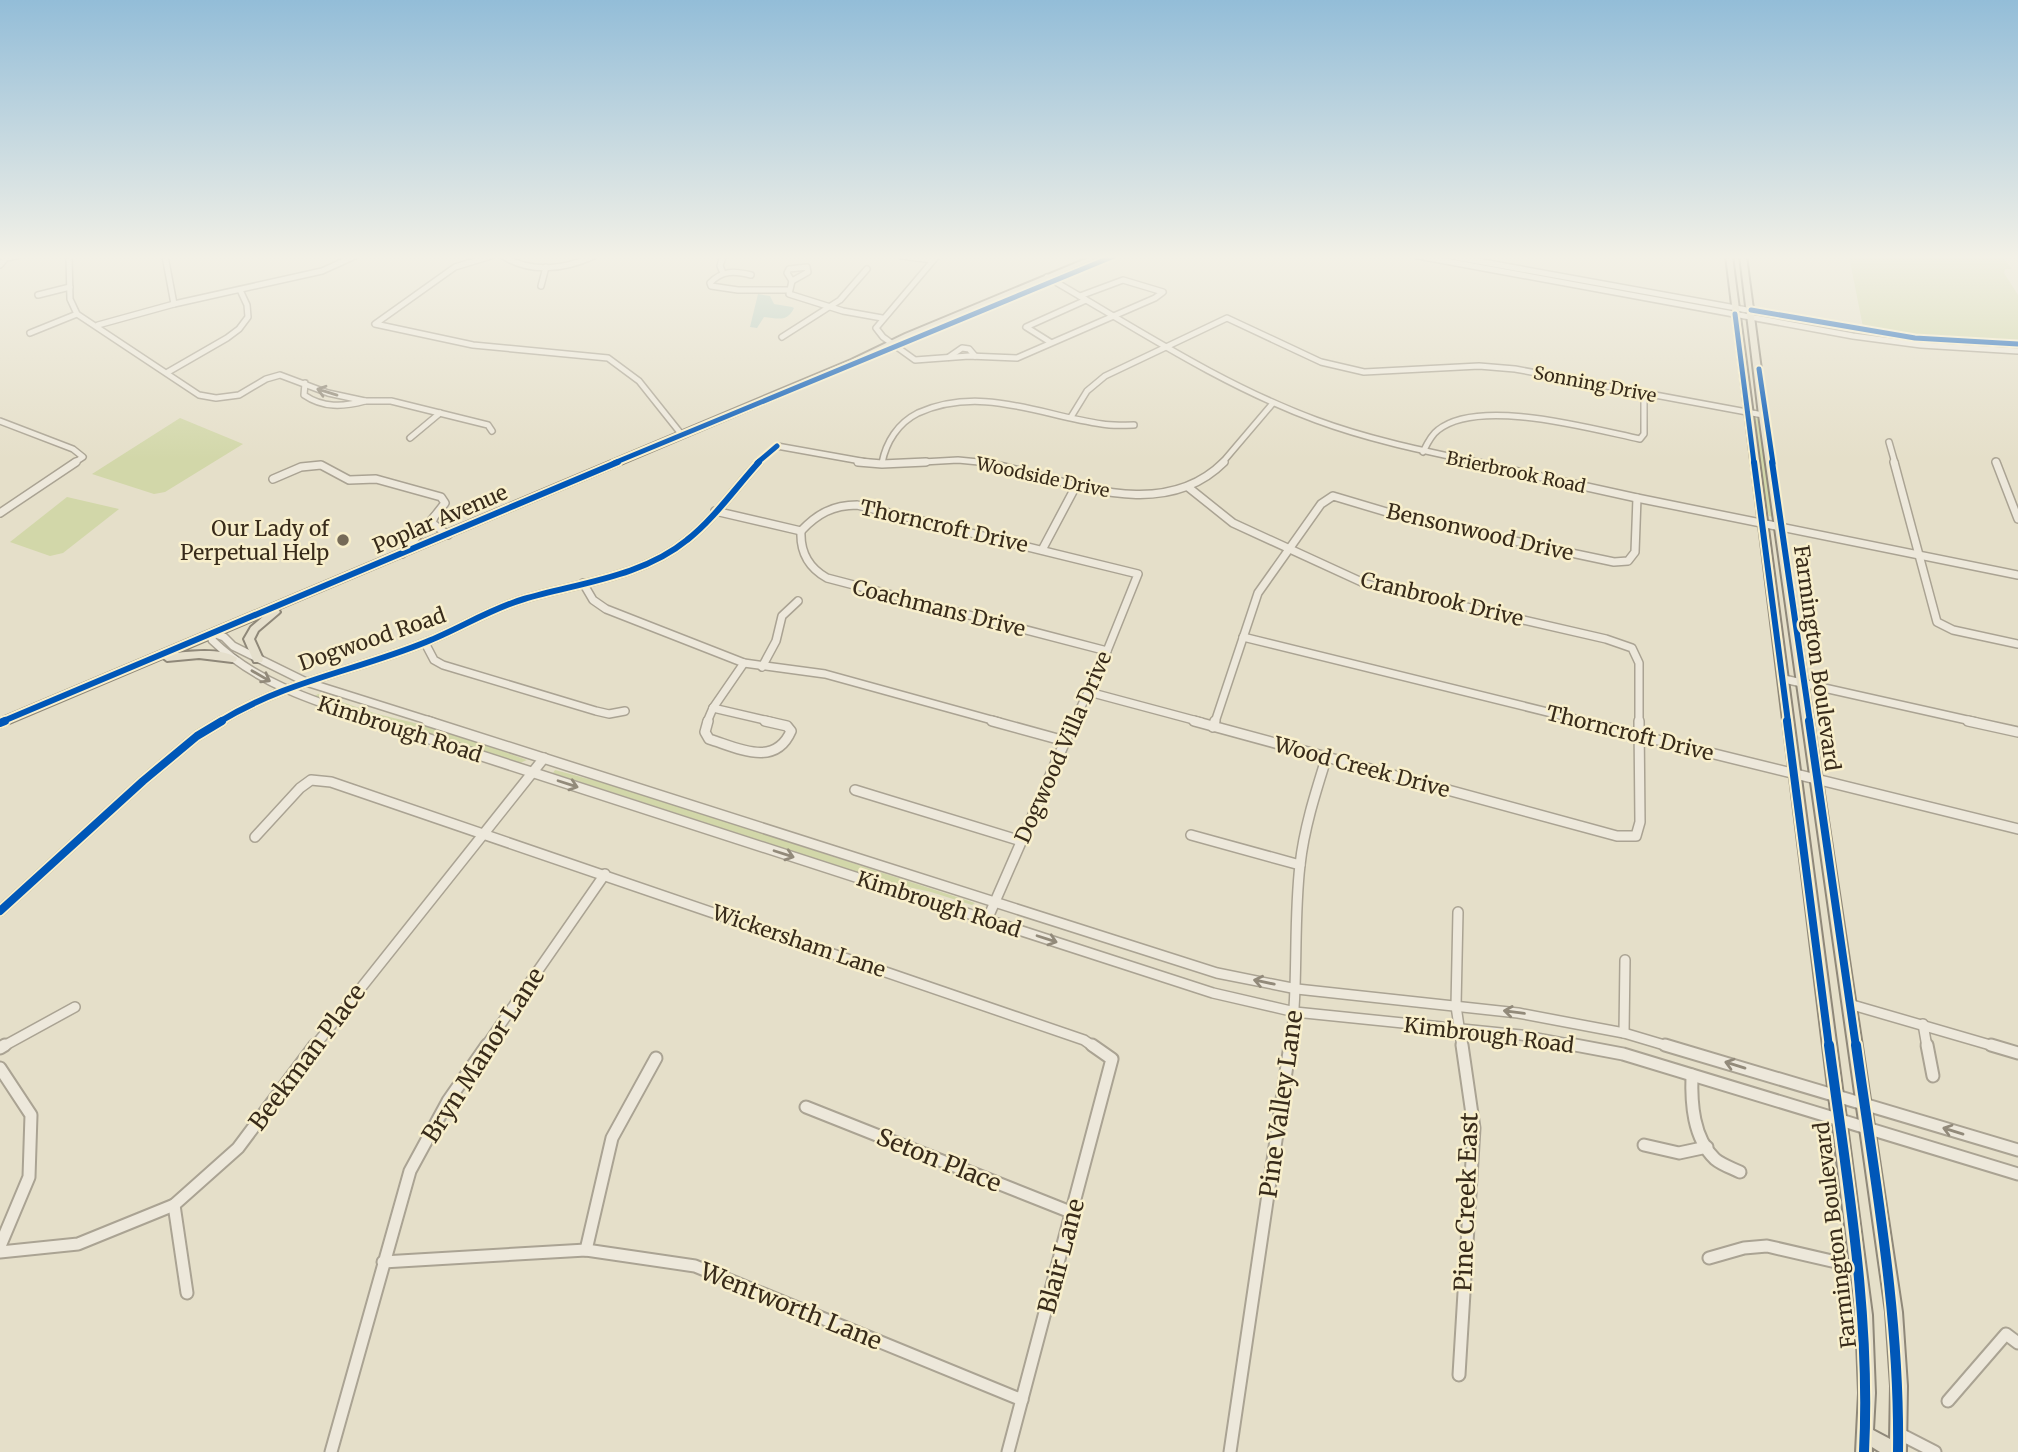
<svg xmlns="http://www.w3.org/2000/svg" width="2018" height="1452" viewBox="0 0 2018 1452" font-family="Merriweather,serif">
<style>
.green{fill:#d2d7a9}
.water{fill:#b5cbbf}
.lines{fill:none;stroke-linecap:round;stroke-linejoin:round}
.minor-far3-casing{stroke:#aaa393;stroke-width:8}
.minor-far2-casing{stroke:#aaa393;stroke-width:10}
.minor-far1-casing{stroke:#aaa393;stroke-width:12}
.minor-casing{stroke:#aaa393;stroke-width:15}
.major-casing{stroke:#8f8879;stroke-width:4}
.minor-far3{stroke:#ede8db;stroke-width:5}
.minor-far2{stroke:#ede8db;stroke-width:7}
.minor-far1{stroke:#ede8db;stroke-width:9}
.minor{stroke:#ede8db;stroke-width:11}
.major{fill:#e5dfcc;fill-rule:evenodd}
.cycleway-far3-casing{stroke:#f8efcc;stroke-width:9}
.cycleway-far2-casing{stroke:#f8efcc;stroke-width:10}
.cycleway-far1-casing{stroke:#f8efcc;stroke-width:12}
.cycleway-casing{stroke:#f8efcc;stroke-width:14}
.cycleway-far3{stroke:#0057b8;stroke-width:5}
.cycleway-far2{stroke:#0057b8;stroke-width:6}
.cycleway-far1{stroke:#0057b8;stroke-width:8}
.cycleway{stroke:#0057b8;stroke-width:10}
.oneway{stroke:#928a7a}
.poi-dot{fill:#756a57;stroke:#f8efcc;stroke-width:2.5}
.labels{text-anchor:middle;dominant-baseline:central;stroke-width:5;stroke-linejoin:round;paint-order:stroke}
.far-street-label{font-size:18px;fill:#382b1a;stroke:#f8efcc}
.street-label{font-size:21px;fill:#382b1a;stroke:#f8efcc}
.poi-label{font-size:21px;fill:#382b1a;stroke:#f8efcc;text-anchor:end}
.near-street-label{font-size:24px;fill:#382b1a;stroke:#f8efcc}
</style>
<rect width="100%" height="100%" fill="#e5dfc9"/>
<g class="green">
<path d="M1849 256H2002L2012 269H2005L2004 273 2018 295V340L1922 335 1863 327Z"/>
<path d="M180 418 243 444 165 492 154 494 92 474Z"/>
<path d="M1756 418 1760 420 1773 517 1769 516 1760 480 1752 419Z"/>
<path d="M67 497 119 509 63 553 50 556 10 542Z"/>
<path d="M318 694 377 714 444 730 527 760 520 763 315 696Z"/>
<path d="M555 770 626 789 975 903 972 905 931 892 890 883 553 773Z"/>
</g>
<path class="water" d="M758 294 770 296 774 304 792 307 794 308C787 323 777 318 764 317L757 328 750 327Z"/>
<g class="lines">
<defs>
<g id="minor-far3">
<path d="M69 256 70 299 77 314 199 395 216 398 239 395 266 379 280 375 328 393 365 401C343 407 323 408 304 395L305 383"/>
<path d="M165 256 174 304"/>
<path d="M491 256 455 267 375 324 473 345 608 358 639 381 682 435"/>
<path d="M503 256C531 274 565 269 594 256"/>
<path d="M723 256 720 266 723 273"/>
<path d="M901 256 933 260"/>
<path d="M937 256 876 328 883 337 915 360 969 356 1017 358 1155 298 1163 292 1123 280 1080 296"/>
<path d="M1418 256 1853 336 1921 345 2018 351"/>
<path d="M1450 256 1851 329 1915 338 2018 344"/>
<path d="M0 265 6 258 17 256"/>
<path d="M807 267 808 272 792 281 787 273 789 269Z"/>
<path d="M751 275C735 271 722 270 710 283L711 286 738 290H788"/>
<path d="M1047 277C1134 327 1221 385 1316 420 1370 440 1425 451 1481 463"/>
<path d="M792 281 789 294 843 311 882 318"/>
<path d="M541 286 546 267"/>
<path d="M38 295 70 287"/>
<path d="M98 325 174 304 322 271 355 256"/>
<path d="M30 333 77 314"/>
<path d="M782 337 840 300 867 269"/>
<path d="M1050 342 1026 327 1086 300"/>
<path d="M949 357 962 348 969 349 975 356"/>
<path d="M168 372 227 338 239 329 248 317 247 305 240 290"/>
<path d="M365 401H391L488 425 492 431"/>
<path d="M1071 417 1087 391 1105 376 1227 318 1321 362 1364 372 1479 366 1515 369 1763 415"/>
<path d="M0 421 73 449 83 457 74 463"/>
<path d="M410 438 440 413"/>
<path d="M1889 442 1895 463"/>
<path d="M1423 452C1427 444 1431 435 1438 430 1479 397 1592 429 1640 439L1644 434V394"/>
<path d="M757 463 777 446 872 463"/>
<path d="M882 463C886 442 898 423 918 413 981 385 1039 415 1102 424 1112 426 1123 425 1134 425"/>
<path d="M905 463 958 460 989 463"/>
<path d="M1222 463 1273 403"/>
</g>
<g id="minor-far2">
<path d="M858 462 882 464 926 462"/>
<path d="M980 462C1057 475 1158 528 1224 462"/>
<path d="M1473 462 1637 498 2018 575"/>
<path d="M1894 462 1937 622 1953 630 2018 644"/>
<path d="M1996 462 2018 519"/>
<path d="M273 479 301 467 321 465 349 480 376 479 441 497 445 503 434 517"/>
<path d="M1188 487 1233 523 1366 584 1606 639 1632 648 1639 663V722"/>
<path d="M715 511 801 531"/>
<path d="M0 513 76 462"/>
<path d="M801 531C817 514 833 505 857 505L1138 574 1107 651 1074 722"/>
<path d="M801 531C800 552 809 568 827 578L1107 651"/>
<path d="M1042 550 1077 484"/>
<path d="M402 554 434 517 432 523 448 535"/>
<path d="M583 583 593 600 606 609 744 663 825 674 999 722"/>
<path d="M1243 637 1588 722"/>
<path d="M425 643 434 660 443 665 596 711 609 714 625 711"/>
<path d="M762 667 776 641 782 616 798 601"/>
<path d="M1784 679 1976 722"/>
<path d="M1089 692 1201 722"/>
<path d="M713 708 773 722"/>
<path d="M713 708 744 663"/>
<path d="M219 722C286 681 355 671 426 642 459 629 490 609 524 599 578 583 642 577 687 540 713 520 737 486 759 462"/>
<path d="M379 722C319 703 258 685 212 640L213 633 224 637 233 646 306 682 433 722"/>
<path d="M707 722 713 708"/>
<path d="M1215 722 1258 593 1321 504 1333 496 1410 519 1614 562 1628 561 1635 552 1637 498"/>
</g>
<g id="minor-far1">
<path d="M374 721 1213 993 1295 1012 1521 1035 1585 1047"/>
<path d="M427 721 1217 973 1297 989 1518 1013 1624 1033 1671 1047"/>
<path d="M708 721 705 732 709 739C738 748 775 768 791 731L787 726 765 721"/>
<path d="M992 721 1065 741"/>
<path d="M1194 721 1617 836H1636L1640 822 1639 721"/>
<path d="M1581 721 2018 829"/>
<path d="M1968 721 2018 732"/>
<path d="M1213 727 1215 721"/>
<path d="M855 790 1021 841"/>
<path d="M1191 835 1300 865"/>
<path d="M255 837 300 788 311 780 331 782 1084 1040 1094 1047"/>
<path d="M0 911 143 781 197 736 222 721"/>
<path d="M1458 912 1456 1006 1462 1047"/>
<path d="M987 920 1074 721"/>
<path d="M1849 1004 1997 1047"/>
<path d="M1923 1024 1927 1047"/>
<path d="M1624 1033 1625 960"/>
<path d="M2 1047 75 1007"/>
<path d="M314 1047 544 758"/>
<path d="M485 1047 605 874"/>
<path d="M1290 1047C1299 987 1293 925 1300 865 1304 828 1316 791 1327 756"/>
</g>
<g id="minor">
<path d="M1575 1045 1623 1054 2018 1174"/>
<path d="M1665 1045 2018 1150"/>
<path d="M1927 1045 1933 1076"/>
<path d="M1991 1045 2018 1053"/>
<path d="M0 1048 5 1045"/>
<path d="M0 1068 31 1115 29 1177 0 1246"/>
<path d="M1692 1075C1691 1103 1693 1138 1715 1159 1722 1165 1732 1168 1740 1172"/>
<path d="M806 1107 1073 1213"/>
<path d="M1644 1145 1679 1153 1707 1147"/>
<path d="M174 1205 187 1293"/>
<path d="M586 1250 612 1138 656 1058"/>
<path d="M0 1252 78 1244 174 1205 238 1148 315 1045"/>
<path d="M1709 1258 1744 1248 1767 1246 1858 1267"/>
<path d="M383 1262 586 1250 695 1266 1022 1400"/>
<path d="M1459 1375 1474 1128 1462 1045"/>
<path d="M1948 1401 2006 1334 2018 1343"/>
<path d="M1898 1433 1935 1452"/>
<path d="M331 1452 410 1171 448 1101 487 1045"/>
<path d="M1008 1452 1112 1059 1092 1045"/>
<path d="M1230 1452 1290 1045"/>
</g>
<g id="major">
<path d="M1093 256H1101L911 338 857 364 278 609 280 612 278 614 258 631 254 639 263 659 262 662H254L244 639 251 627 265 615 176 653C193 651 224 648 237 658L236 661 232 662 199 658 167 661 163 658 0 727V719L851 360 905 334Z"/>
<path d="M1109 256H1117L1096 265 1091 264Z"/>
<path d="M1726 256H1732L1872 1315 1875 1393 1873 1430 1890 1439 1891 1386 1886 1312 1759 415 1740 256H1746L1767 415 1902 1312 1907 1386 1906 1452H1880L1872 1447V1452H1856L1859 1393 1856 1315Z"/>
</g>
</defs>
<use href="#minor-far3" class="minor-far3-casing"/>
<use href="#minor-far2" class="minor-far2-casing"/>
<use href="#minor-far1" class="minor-far1-casing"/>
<use href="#minor" class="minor-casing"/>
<use href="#major" class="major-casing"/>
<use href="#minor-far3" class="minor-far3"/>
<use href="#minor-far2" class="minor-far2"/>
<use href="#minor-far1" class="minor-far1"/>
<use href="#minor" class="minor"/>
<use href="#major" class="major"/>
<defs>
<g id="cycleway-far3">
<path d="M1751 310 1915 338 2018 344"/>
<path d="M1735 314 1754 463"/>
<path d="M1759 369 1773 463"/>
<path d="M614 463 1114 256"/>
<path d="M757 463 777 446"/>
</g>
<g id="cycleway-far2">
<path d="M1754 462 1788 722"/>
<path d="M1772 462 1810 722"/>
<path d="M1 722 618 462"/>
<path d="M219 722C286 681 355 671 426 642 459 629 490 609 524 599 578 583 642 577 687 540 713 520 737 486 759 462"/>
</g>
<g id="cycleway-far1">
<path d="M1787 721 1829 1047"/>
<path d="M1809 721 1856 1047"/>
<path d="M0 723 5 721"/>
<path d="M0 911 143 781 197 736 222 721"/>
</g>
<g id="cycleway">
<path d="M1829 1045C1847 1180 1871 1315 1864 1452"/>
<path d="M1856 1045C1875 1181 1900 1315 1898 1452"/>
</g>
</defs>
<use href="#cycleway-far3" class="cycleway-far3-casing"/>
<use href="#cycleway-far2" class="cycleway-far2-casing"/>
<use href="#cycleway-far1" class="cycleway-far1-casing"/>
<use href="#cycleway" class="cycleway-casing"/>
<use href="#cycleway-far3" class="cycleway-far3"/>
<use href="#cycleway-far2" class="cycleway-far2"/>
<use href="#cycleway-far1" class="cycleway-far1"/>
<use href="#cycleway" class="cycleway"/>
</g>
<defs><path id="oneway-shaft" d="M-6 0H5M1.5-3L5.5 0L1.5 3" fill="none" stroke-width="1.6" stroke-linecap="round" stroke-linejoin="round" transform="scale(1.75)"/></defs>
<g class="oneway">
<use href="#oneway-shaft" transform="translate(327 392) rotate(-163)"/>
<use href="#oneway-shaft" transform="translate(261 676) rotate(30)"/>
<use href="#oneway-shaft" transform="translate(568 784) rotate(18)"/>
<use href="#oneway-shaft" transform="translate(784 854) rotate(18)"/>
<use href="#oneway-shaft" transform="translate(1047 939) rotate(18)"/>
<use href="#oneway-shaft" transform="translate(1264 982) rotate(-168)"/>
<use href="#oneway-shaft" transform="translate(1514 1012) rotate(-172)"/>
<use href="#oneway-shaft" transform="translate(1735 1065) rotate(-163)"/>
<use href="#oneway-shaft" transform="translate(1953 1131) rotate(-163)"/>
</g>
<linearGradient id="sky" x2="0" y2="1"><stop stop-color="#93bdd8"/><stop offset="0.56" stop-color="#f3f1e7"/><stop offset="1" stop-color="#f3f1e7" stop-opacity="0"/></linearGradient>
<rect width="2018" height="459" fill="url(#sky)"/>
<circle class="poi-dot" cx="343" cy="540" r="7"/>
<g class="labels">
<g class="far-street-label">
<text transform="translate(1595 384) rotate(11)">Sonning Drive</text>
<text transform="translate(1516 472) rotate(12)">Brierbrook Road</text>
<text transform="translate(1043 477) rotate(12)">Woodside Drive</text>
</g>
<g class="street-label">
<text transform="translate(440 519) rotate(-23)">Poplar Avenue</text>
<text transform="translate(944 526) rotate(13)">Thorncroft Drive</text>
<text transform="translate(1480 532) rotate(13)">Bensonwood Drive</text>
<text transform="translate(1442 599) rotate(14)">Cranbrook Drive</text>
<text transform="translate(939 608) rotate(14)">Coachmans Drive</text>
<text transform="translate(372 639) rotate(-19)">Dogwood Road</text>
<text transform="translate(1817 658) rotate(82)">Farmington Boulevard</text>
<text transform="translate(400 729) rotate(18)">Kimbrough Road</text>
<text transform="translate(1630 733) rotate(14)">Thorncroft Drive</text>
<text transform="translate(1063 747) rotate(-66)">Dogwood Villa Drive</text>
<text transform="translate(1362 767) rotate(15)">Wood Creek Drive</text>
<text transform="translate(939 904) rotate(18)">Kimbrough Road</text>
<text transform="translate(799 941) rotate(19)">Wickersham Lane</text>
<text transform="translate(1489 1035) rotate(7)">Kimbrough Road</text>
<text transform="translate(1835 1235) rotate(-97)">Farmington Boulevard</text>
</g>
<g class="poi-label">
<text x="329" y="528">Our Lady of<tspan x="329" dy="24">Perpetual Help</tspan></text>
</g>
<g class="near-street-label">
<text transform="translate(483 1055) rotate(-57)">Bryn Manor Lane</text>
<text transform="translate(307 1057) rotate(-53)">Beekman Place</text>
<text transform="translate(1281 1104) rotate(-82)">Pine Valley Lane</text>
<text transform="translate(939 1160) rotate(22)">Seton Place</text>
<text transform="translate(1466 1202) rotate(-88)">Pine Creek East</text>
<text transform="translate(1061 1256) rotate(-75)">Blair Lane</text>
<text transform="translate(791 1306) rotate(22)">Wentworth Lane</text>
</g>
</g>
</svg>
